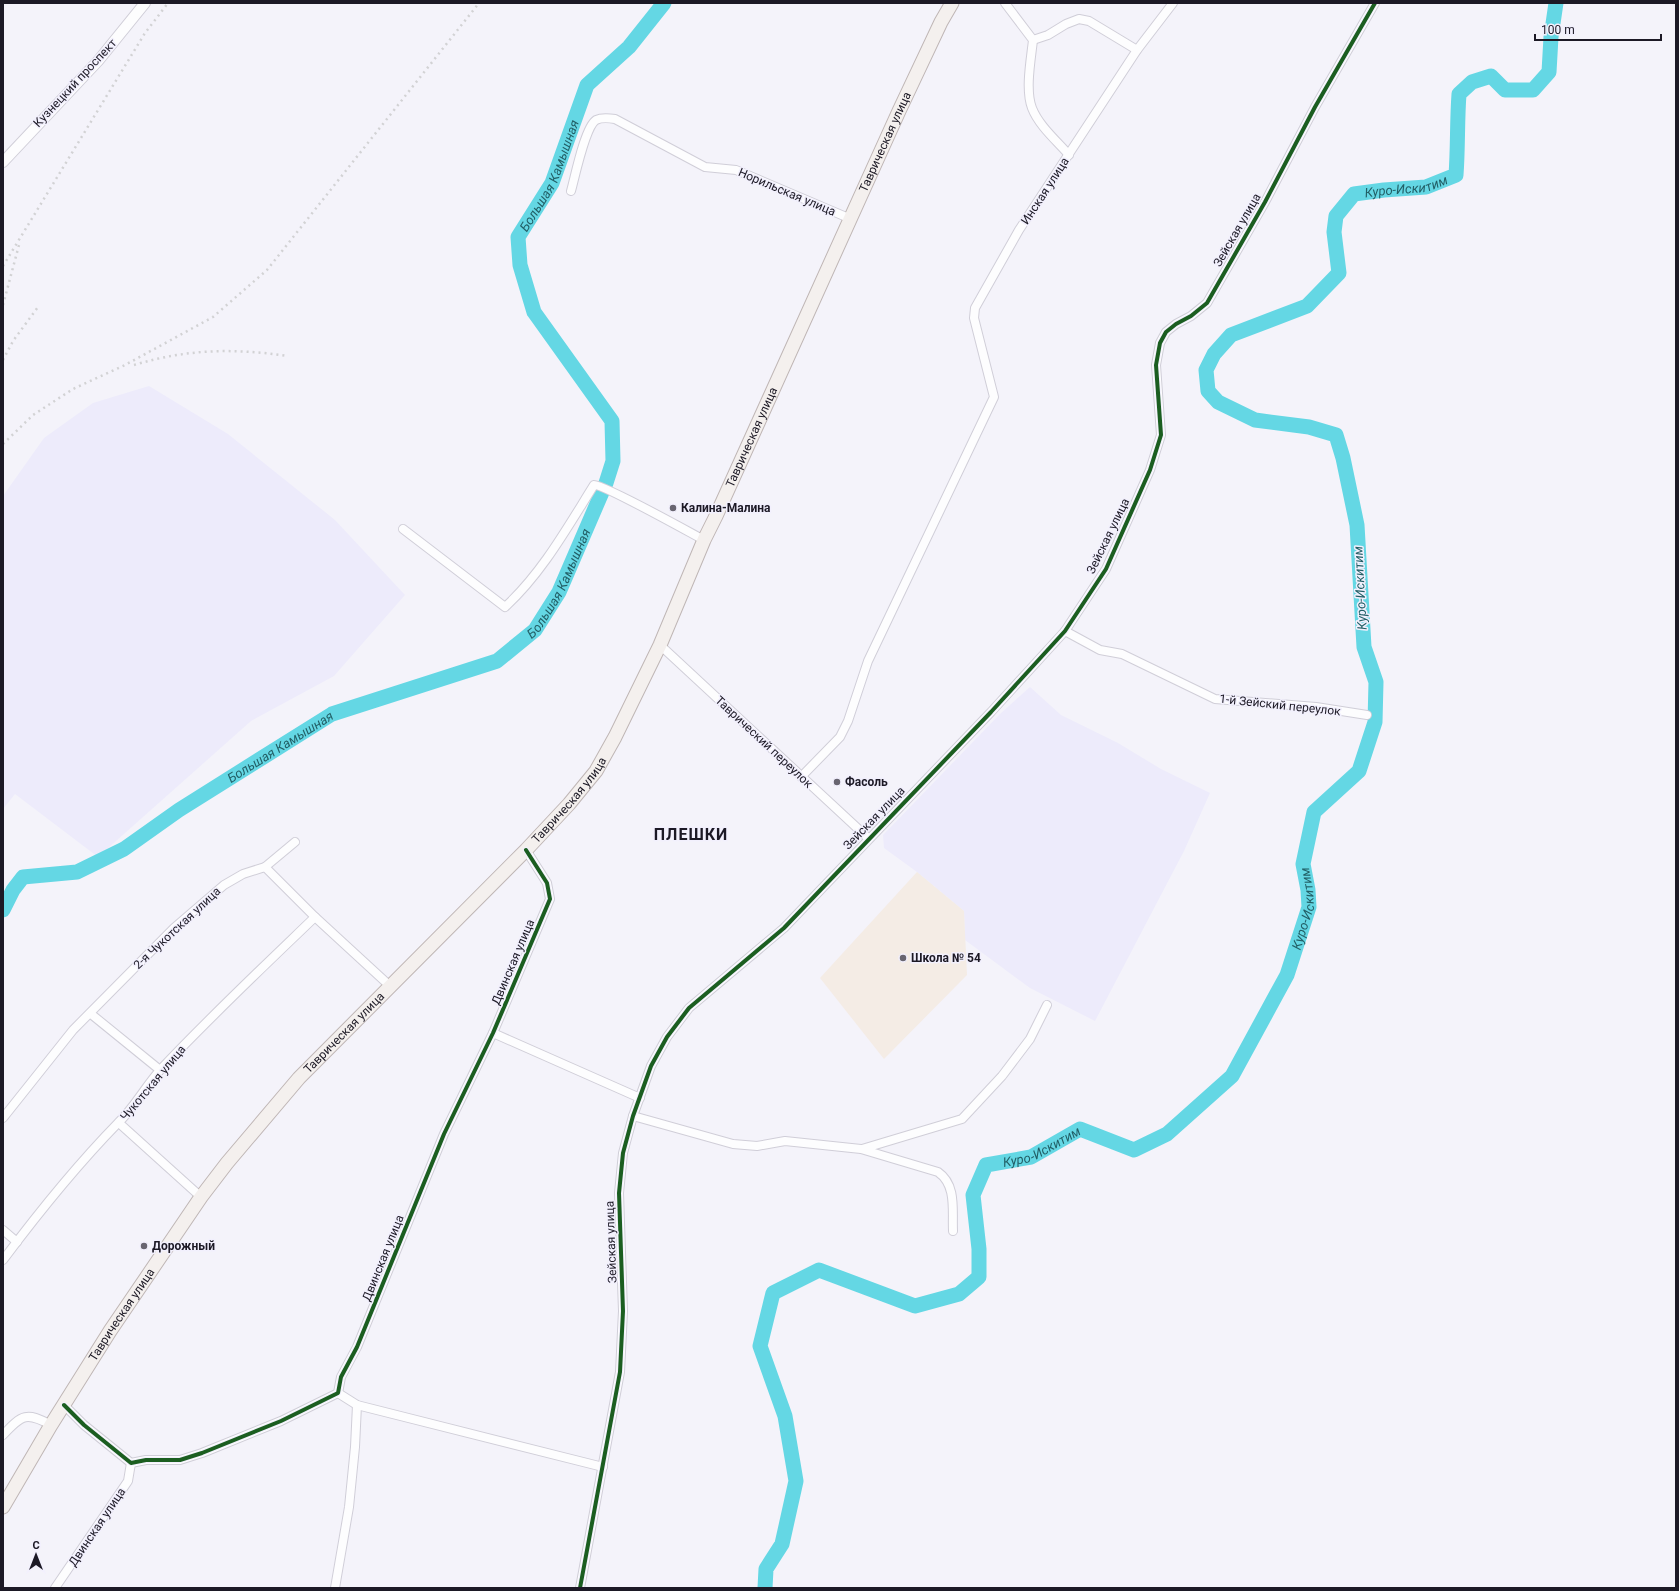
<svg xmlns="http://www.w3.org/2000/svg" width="1679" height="1591" viewBox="0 0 1679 1591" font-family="Roboto,sans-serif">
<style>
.industrial{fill:#edebfb}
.education{fill:#f4ece5}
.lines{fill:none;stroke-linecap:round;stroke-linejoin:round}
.river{stroke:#64d7e4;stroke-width:15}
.minor-casing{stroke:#d0ced8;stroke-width:10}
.tertiary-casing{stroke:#d0ced8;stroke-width:12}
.primary-casing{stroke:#bfb6b5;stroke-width:15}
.minor{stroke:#fdfdfe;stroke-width:8}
.tertiary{stroke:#fdfdfe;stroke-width:10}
.primary{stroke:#f4f0ee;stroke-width:13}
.rail{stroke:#d2d2d4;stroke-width:2.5;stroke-dasharray:2 4;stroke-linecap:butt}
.cycleway-casing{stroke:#f2f0fd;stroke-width:6}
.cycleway{stroke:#1b5e20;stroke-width:4}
.poi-dot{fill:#686570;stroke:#f2f0fd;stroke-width:1.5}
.labels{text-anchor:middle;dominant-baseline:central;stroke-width:3;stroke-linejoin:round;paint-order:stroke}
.street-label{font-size:12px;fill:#1c1925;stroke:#f2f0fd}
.poi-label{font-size:12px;font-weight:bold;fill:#1c1925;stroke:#f2f0fd;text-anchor:start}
.water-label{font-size:13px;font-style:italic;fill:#225f66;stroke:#f2f0fd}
.district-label{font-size:16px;font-weight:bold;letter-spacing:1px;fill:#1c1925;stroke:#f2f0fd}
</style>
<rect width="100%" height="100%" fill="#f4f3fa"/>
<g class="industrial">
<path d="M149 386 228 434 335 520 405 595 334 676 251 721 98 857 15 794 3 809V496L44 438 93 403Z"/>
<path d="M1030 687 1061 715 1118 743 1161 769 1210 793 1184 851 1095 1021 1030 988 965 940 964 911 917 872 884 848 883 835 1000 714Z"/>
</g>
<path class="education" d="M917 872 964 911 967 975 884 1059 820 978Z"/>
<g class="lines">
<g class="river">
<path id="s1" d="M3 910 13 890 23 877 77 872 124 849 179 810 332 714 497 661 535 630 559 592 606 483 613 461 612 421 534 312 520 265 518 237 552 183 587 85 629 47 664 3"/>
<path id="s2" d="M765 1588 766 1569 782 1544 796 1481 785 1416 760 1346 773 1293 819 1270 915 1306 959 1294 979 1277V1249L973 1195 986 1165 1031 1157 1080 1129 1134 1150 1167 1134 1232 1076 1287 975 1309 907 1308 890 1303 864 1314 812 1359 771 1375 722 1376 682 1364 647 1357 525 1343 458 1336 435 1309 427 1255 420 1218 402 1208 391 1206 370 1214 354 1231 335 1307 306 1339 273 1334 232 1336 216 1354 194 1384 190 1426 187 1456 175C1458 148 1457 121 1459 94L1472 82 1491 76 1505 90H1533L1549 72 1551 37 1556 3"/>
</g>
<defs>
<g id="minor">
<path d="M1005 3 1033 40C1031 59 1025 90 1032 108 1039 126 1057 141 1069 155"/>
<path d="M1033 40 1048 35 1066 24 1079 19 1089 21 1137 50"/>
<path d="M571 191C575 177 585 127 596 120 602 117 609 118 615 119L705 167 736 170 851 219"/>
<path d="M403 529 505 607C542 573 567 528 594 485 603 484 689 532 704 540"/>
<path d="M1065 631 1100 650 1122 654 1215 699 1316 707 1367 715"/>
<path d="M660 645 868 838"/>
<path d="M801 777 840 737 848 721 868 661 994 397 974 318 975 308 1019 230 1137 50 1173 3"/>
<path d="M265 867 295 842"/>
<path d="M91 1014 160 1070"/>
<path d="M493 1033 640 1098"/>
<path d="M633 1116 733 1144 757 1146 785 1141 861 1149 938 1172C957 1185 952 1211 953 1231"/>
<path d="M3 1118 73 1030 174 928 224 885 243 874 265 867 315 917 390 986"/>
<path d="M119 1123 201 1197"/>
<path d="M862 1149 962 1119 1002 1076 1030 1039 1047 1005"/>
<path d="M3 1230 17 1242"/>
<path d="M3 1260C39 1212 76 1166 118 1123 135 1107 146 1085 162 1068 211 1016 263 967 315 917"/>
<path d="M338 1393 357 1405 603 1467"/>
<path d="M64 1405 84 1425 131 1463 146 1460H180L202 1453 281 1421 338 1393 341 1377 357 1347 444 1134 493 1033 550 899 547 883 526 850"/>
<path d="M3 1435C22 1414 27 1412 51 1425"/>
<path d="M55 1588 128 1481 131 1463"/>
<path d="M335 1588 349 1507 355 1447 357 1405"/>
<path d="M580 1588 620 1372 623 1311 619 1193 623 1153 633 1116 651 1066 667 1037 689 1008 784 928 991 712 1065 631 1106 569 1150 470 1161 435 1156 365 1160 343 1166 332 1176 324 1191 316 1207 303 1265 202 1315 107 1375 3"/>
</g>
<path id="tertiary" d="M3 162 98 61 145 3"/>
<g id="primary">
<path id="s3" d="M3 1507 51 1425 110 1331 201 1197 227 1163 299 1078 526 850 569 804 596 771 615 737 660 645 704 540 716 516 899 111 941 22 952 3"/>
</g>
</defs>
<use href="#minor" class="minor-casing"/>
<use href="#tertiary" class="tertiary-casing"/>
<use href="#primary" class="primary-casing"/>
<use href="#minor" class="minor"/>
<use href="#tertiary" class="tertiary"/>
<use href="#primary" class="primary"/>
<g class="rail">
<path d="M3 266 145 33 168 3"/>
<path d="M3 305 19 245"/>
<path d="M3 360 13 341 38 307"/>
<path d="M134 365C187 349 233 348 288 356"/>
<path d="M3 444 33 415 73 389 125 365 213 317 267 270 479 3"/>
</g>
<defs>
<g id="cycleway">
<path d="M64 1405 84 1425 131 1463 146 1460H180L202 1453 281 1421 338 1393 341 1377 357 1347 444 1134 493 1033 550 899 547 883 526 850"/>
<path d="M580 1588 620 1372 623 1311 619 1193 623 1153 633 1116 651 1066 667 1037 689 1008 784 928 991 712 1065 631 1106 569 1150 470 1161 435 1156 365 1160 343 1166 332 1176 324 1191 316 1207 303 1265 202 1315 107 1375 3"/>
</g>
</defs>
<use href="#cycleway" class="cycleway-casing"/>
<use href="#cycleway" class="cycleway"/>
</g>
<g class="poi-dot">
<circle cx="673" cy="508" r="4"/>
<circle cx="837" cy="782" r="4"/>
<circle cx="903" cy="958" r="4"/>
<circle cx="144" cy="1246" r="4"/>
</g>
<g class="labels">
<g class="street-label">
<text transform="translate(75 83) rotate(-47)">Кузнецкий проспект</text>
<text stroke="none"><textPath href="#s3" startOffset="1642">Таврическая улица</textPath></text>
<text transform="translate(1045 191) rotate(-57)">Инская улица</text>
<text transform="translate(787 192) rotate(23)">Норильская улица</text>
<text transform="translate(1237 230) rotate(-60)">Зейская улица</text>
<text stroke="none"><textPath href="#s3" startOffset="1318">Таврическая улица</textPath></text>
<text transform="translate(1108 536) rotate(-64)">Зейская улица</text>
<text transform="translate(1280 705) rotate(6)">1-й Зейский переулок</text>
<text transform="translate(764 742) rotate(43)">Таврический переулок</text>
<text stroke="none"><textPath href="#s3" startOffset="910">Таврическая улица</textPath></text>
<text transform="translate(874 818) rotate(-46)">Зейская улица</text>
<text transform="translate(177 928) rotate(-43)">2-я Чукотская улица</text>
<text transform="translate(513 962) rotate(-67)">Двинская улица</text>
<text stroke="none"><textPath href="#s3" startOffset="586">Таврическая улица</textPath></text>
<text transform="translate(153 1083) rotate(-50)">Чукотская улица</text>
<text transform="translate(611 1242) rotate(-92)">Зейская улица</text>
<text transform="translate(383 1258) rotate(-68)">Двинская улица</text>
<text stroke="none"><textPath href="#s3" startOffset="226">Таврическая улица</textPath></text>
<text transform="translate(97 1527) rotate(-56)">Двинская улица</text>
</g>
<g class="poi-label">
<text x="681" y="508">Калина-Малина</text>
<text x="845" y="782">Фасоль</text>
<text x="911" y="958">Школа № 54</text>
<text x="152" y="1246">Дорожный</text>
</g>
<g class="water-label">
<text stroke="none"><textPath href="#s1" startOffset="1123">Большая Камышная</textPath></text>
<text stroke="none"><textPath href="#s2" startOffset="2089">Куро-Искитим</textPath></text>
<text stroke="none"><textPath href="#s1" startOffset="668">Большая Камышная</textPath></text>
<text transform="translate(1360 588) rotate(-93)">Куро-Искитим</text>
<text stroke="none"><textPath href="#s1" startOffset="332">Большая Камышная</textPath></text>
<text stroke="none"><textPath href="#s2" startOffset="1117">Куро-Искитим</textPath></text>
<text stroke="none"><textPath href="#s2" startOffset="708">Куро-Искитим</textPath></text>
</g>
<g class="district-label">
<text x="691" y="834">ПЛЕШКИ</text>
</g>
</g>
<rect width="1679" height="1591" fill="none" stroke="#1c1925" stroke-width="8"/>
<g transform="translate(36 1555)" stroke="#f2f0fd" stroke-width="3" paint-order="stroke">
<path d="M0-3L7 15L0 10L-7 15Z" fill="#1c1925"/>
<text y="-6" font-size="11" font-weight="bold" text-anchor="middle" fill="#1c1925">С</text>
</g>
<path d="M1535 34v6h126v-6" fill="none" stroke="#1c1925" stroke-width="2"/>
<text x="1541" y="34" font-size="12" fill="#1c1925" stroke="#f2f0fd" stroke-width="3" paint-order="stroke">100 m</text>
</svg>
